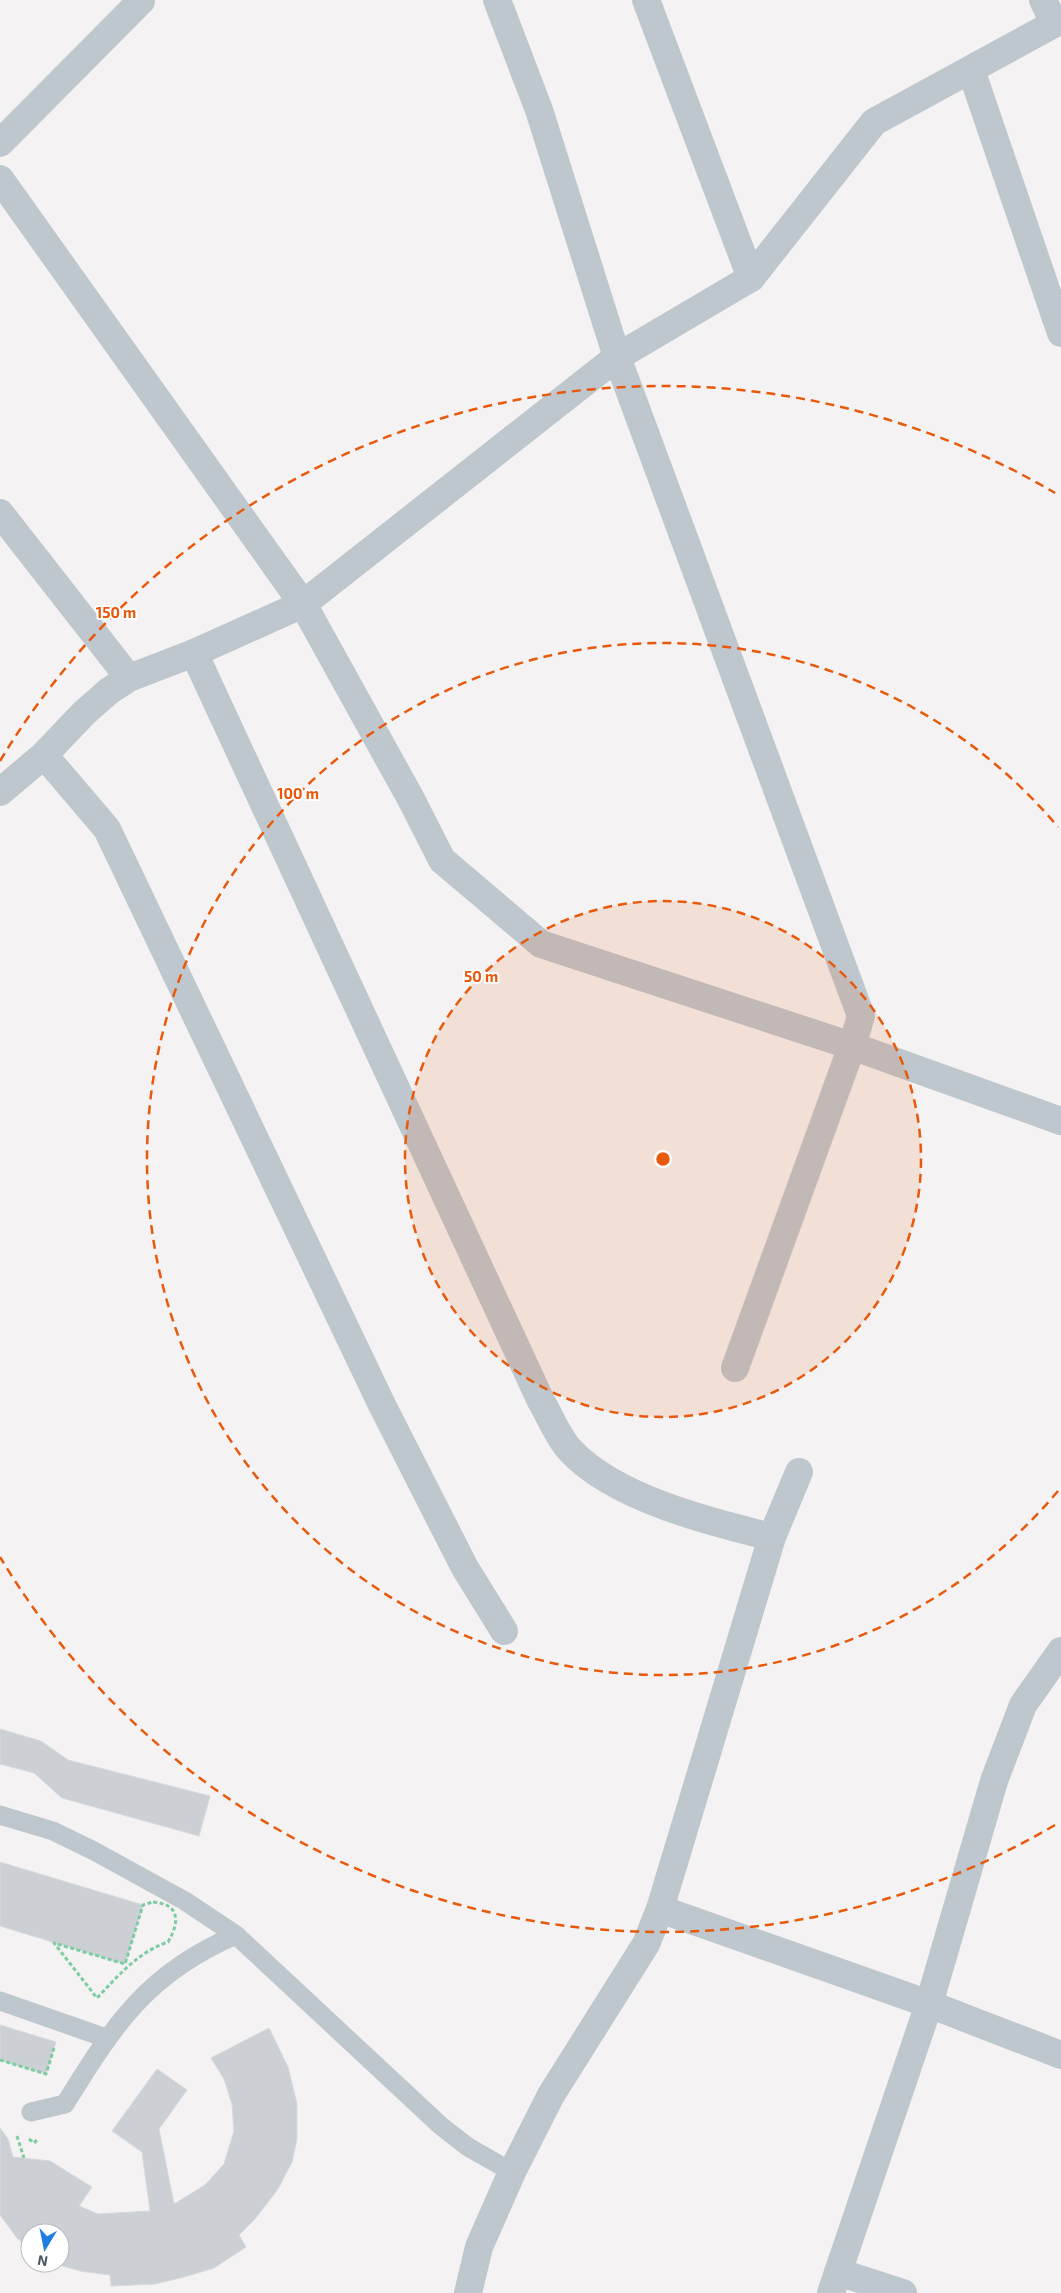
<svg xmlns="http://www.w3.org/2000/svg" width="1061" height="2293" viewBox="0 0 1061 2293" font-family="'Exo 2',sans-serif">
<style>
.building{fill:#cccfd4;stroke:#d6d9dd}
.lines{fill:none;stroke-linecap:round;stroke-linejoin:round}
.path{stroke:#7ccda1;stroke-width:3;stroke-dasharray:4 2.5;stroke-linecap:butt}
.lane{stroke:#bec7ce;stroke-width:19}
.street{stroke:#bec7ce;stroke-width:28}
.ring{fill:none;stroke:#e8590c;stroke-width:2.5;stroke-dasharray:9 6}
.centre{fill:#e8590c;stroke:#fff;stroke-width:2.5}
.ring-label{font-size:15px;text-anchor:middle;font-weight:bold;fill:#e8590c;stroke:#fff;stroke-width:4;stroke-linejoin:round;paint-order:stroke}
</style>
<rect width="100%" height="100%" fill="#f4f2f2"/>
<g class="building">
<path d="M0 1729 41 1741 68 1760 210 1796 199 1836 62 1798 34 1773 0 1764Z"/>
<path d="M0 1862 143 1905 125 1964 0 1926Z"/>
<path d="M0 2025 56 2042 46 2074 0 2060Z"/>
<path d="M269 2028 288 2067 297 2104V2139L292 2162 278 2189 255 2219 239 2235 246 2247 214 2268 184 2277 155 2284 111 2286 110 2275 80 2271 53 2263H60V2233H30V2249L17 2238 0 2215V2128L8 2139 13 2157 50 2161 92 2187 79 2206 98 2214 150 2211 142 2152 112 2131 157 2069 187 2090 159 2129 174 2204 205 2185 224 2164 234 2131 232 2104 224 2079 211 2058Z"/>
</g>
<g class="lines">
<g class="path">
<path d="M153 1902C180 1904 180 1922 168 1942 138 1952 119 1975 97 1998L54 1943 125 1964 143 1905Z"/>
<path d="M0 2060 46 2074 54 2048"/>
<path d="M17 2136 24 2158"/>
<path d="M29 2139 34 2143 38 2139"/>
</g>
<g class="lane">
<path d="M0 1815 53 1831 94 1851 185 1901 236 1935 441 2126 468 2147 512 2172"/>
<path d="M0 2001 106 2038"/>
<path d="M31 2112 65 2104C114 2025 147 1973 236 1935"/>
</g>
<g class="street">
<path d="M497 0 539 110 617 357 861 1016 852 1046 735 1368"/>
<path d="M646 0 751 278"/>
<path d="M1043 0 1054 23"/>
<path d="M971 70 1061 333"/>
<path d="M0 143 141 1"/>
<path d="M0 179 303 604 411 799 442 860 541 944 852 1046 1061 1121"/>
<path d="M0 513 129 678"/>
<path d="M194 653 541 1401C550 1416 558 1437 570 1450 614 1498 710 1522 772 1537"/>
<path d="M44 755 107 829 382 1405 465 1568 504 1631"/>
<path d="M0 792 44 755 84 713 109 691 129 678 194 653 303 604 617 357 751 278 874 122 1061 20"/>
<path d="M660 1909 929 2004 1061 2055"/>
<path d="M838 2272 903 2293"/>
<path d="M468 2293 479 2247 512 2172 551 2095 646 1944 660 1909 772 1537 799 1472"/>
<path d="M831 2293 929 2004 994 1781 1023 1705 1061 1651"/>
</g>
</g>
<circle cx="663" cy="1159" r="258" fill="#e8590c" fill-opacity=".12"/>
<g class="ring">
<circle cx="663" cy="1159" r="258"/>
<path d="M1058 1491A516 516 0 1 1 1058 827"/>
<path d="M1055 1825A773 773 0 0 1 0 1557M0 761A773 773 0 0 1 1055 493"/>
</g>
<circle cx="663" cy="1159" r="8" class="centre"/>
<g class="ring-label">
<text x="116" y="618">150 m</text>
<text x="298" y="799">100 m</text>
<text x="481" y="982">50 m</text>
</g>
<g transform="translate(45 2248) rotate(190)"><circle r="24" fill="#ffffff" stroke="#b7bbbf"/>
<path d="M0-4L9 19L0 12L-9 19Z" fill="#207ce1"/>
<text y="-8" font-size="14" font-weight="bold" text-anchor="middle" fill="#4a565f">N</text>
</g>
</svg>
